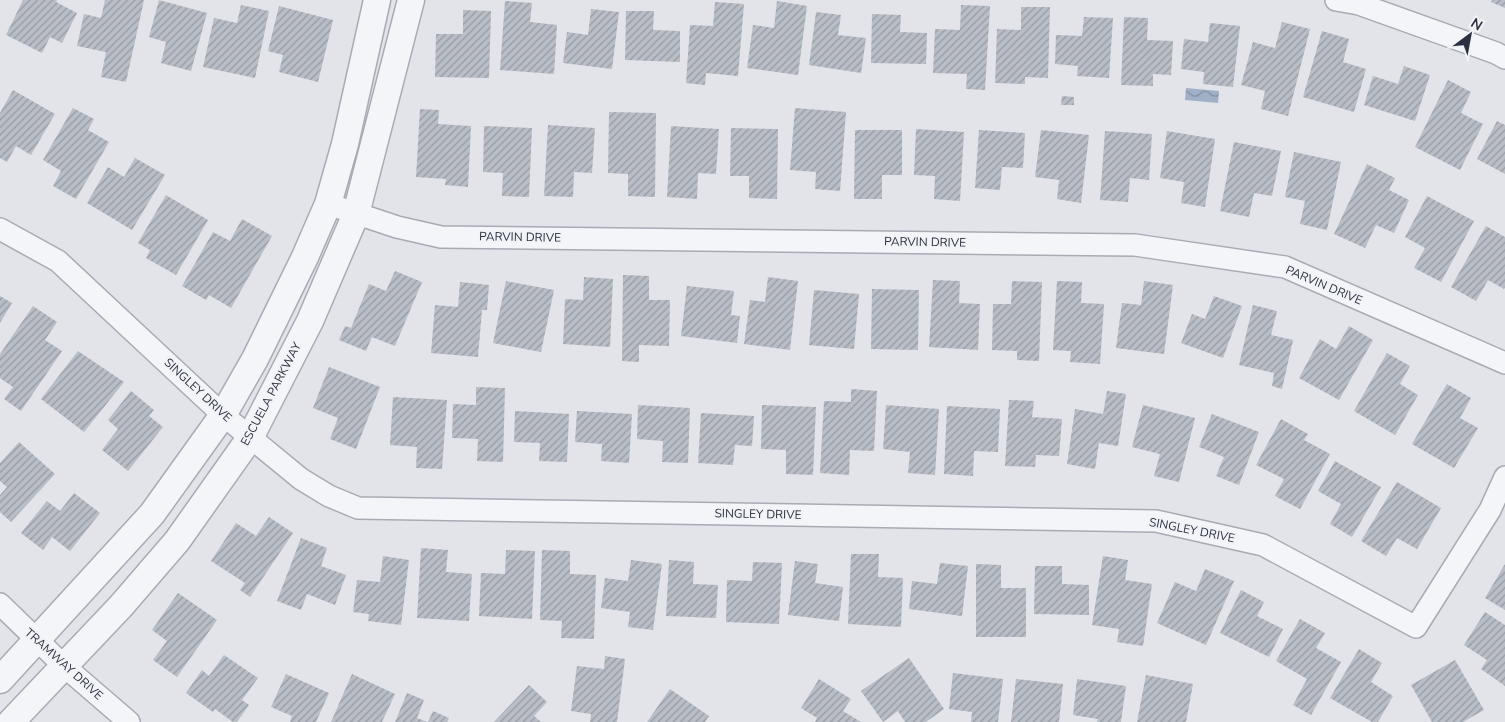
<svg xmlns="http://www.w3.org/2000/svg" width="1505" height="722" viewBox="0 0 1505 722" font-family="'Nunito Sans',sans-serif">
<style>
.water{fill:url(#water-waves)}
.building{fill:url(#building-hatch)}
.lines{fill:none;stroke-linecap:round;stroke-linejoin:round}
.minor-casing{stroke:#a7abb4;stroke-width:24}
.tertiary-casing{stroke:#a7abb4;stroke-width:29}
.minor{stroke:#f4f5f8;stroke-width:21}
.tertiary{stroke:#f4f5f8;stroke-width:26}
.labels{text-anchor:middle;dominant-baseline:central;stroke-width:4;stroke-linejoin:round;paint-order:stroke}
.street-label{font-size:12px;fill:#2b3140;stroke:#f1f3f7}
</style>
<defs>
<pattern id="water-waves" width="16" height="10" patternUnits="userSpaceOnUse" patternTransform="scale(1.25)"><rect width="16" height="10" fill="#9fb0c7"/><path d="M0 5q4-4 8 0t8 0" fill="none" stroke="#8290a3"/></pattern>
<pattern id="building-hatch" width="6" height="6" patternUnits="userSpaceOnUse" patternTransform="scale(1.25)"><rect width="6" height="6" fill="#b9bdc6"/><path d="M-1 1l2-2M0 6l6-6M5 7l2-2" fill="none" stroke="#979aa2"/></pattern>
</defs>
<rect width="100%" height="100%" fill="#e2e4ea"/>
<path class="water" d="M1186 88 1219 91 1218 103 1185 100Z"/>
<g class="building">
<path d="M23 0H57L56 2 77 13 62 43 50 37 42 53 6 35Z"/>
<path d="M105 0H144L126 82 101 77 106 52 77 46 84 14 101 18Z"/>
<path d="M159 0 207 13 191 71 161 63 166 42 149 37Z"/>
<path d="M1492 0H1505V8L1491 2Z"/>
<path d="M505 1 532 3 530 22 557 25 554 74 500 70Z"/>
<path d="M777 1 807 6 798 75 747 68 753 25 774 28Z"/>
<path d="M715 2 744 4 738 76 706 73 705 85 686 83 690 25 713 26Z"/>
<path d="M241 5 269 11 255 78 203 67 214 18 237 23Z"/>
<path d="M961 5 990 6 985 90 966 89 967 74 933 73 935 29 960 30Z"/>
<path d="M279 6 333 20 318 82 279 72 283 55 268 51Z"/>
<path d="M1021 7H1050L1048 78 1025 77V84L995 83 997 29 1021 30Z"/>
<path d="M591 9 619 12 612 69 563 63 567 32 588 35Z"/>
<path d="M463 10 491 11 489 78 435 77 436 34H463Z"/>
<path d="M626 11H654L653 30 680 31V62L625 60Z"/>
<path d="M816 12 841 15 838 35 866 38 861 73 809 65Z"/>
<path d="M872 14 901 15 900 32 927 33 926 64 871 63Z"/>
<path d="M1084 17 1113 18 1109 78 1077 76 1078 66 1055 64 1056 35 1082 36Z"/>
<path d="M1124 17 1148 18 1147 40 1173 41 1171 75 1153 74V86L1121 85Z"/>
<path d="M1282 22 1310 29 1288 116 1261 109 1265 91 1241 85 1253 42 1275 48Z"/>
<path d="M1210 23 1240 26 1233 87 1203 84 1204 72 1181 69 1184 39 1208 42Z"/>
<path d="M1322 31 1349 39 1343 62 1366 69 1354 112 1303 97Z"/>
<path d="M1404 66 1430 75 1415 121 1364 105 1373 76 1398 84Z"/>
<path d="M1448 80 1471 92 1461 113 1483 124 1460 170 1415 147Z"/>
<path d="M13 90 55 114 31 155 16 146 7 162 0 158V113Z"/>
<path d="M1062 96 1074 97V105H1061Z"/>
<path d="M73 108 94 119 88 130 109 142 76 199 53 186 61 171 43 160Z"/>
<path d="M795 108 846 112 840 191 815 189 816 172 790 170Z"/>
<path d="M420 109 439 110 438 124 471 126 468 187 445 185 446 179 416 177Z"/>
<path d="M609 112 656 113 655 197 628 196V174L608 173Z"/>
<path d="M1497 121 1505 125V174L1477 159Z"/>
<path d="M548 125 595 128 592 173 574 172 573 197 544 196Z"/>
<path d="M484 126 532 128 529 197 502 196 503 173 483 172Z"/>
<path d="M671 126 719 129 716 174 698 173 697 199 667 197Z"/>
<path d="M731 128 778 129 777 199 749 198V176H730Z"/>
<path d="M916 129 964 132 960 201 934 199 935 176 914 175Z"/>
<path d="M855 130H902V175H882V199H854Z"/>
<path d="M979 130 1025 133 1023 168 1002 167 1000 190 975 188Z"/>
<path d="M1041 130 1089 135 1081 203 1057 199 1059 180 1035 177Z"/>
<path d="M1105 131 1152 134 1149 180 1130 178 1128 202 1100 200Z"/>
<path d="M1167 131 1215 139 1205 207 1181 203 1184 182 1160 178Z"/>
<path d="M1234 142 1281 151 1272 196 1254 193 1249 217 1220 211Z"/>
<path d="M1294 152 1341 162 1327 230 1300 224 1305 201 1285 197Z"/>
<path d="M135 158 165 175 132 230 87 203 108 167 124 177Z"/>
<path d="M1367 164 1395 178 1389 190 1409 200 1394 233 1376 225 1365 248 1334 234Z"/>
<path d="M166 195 208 220 176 275 146 258 150 250 138 243Z"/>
<path d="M1427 196 1474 221 1441 282 1414 268 1425 248 1405 237Z"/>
<path d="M242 219 272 236 231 308 209 295 206 300 182 286 213 232 230 241Z"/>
<path d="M1486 226 1505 237V287L1504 289 1488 280 1476 301 1451 287Z"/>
<path d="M395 271 422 282 395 346 372 337 366 351 339 340 345 326 351 328 369 284 386 291Z"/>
<path d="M623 275 649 276V300H670L669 346 639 345V362L622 361Z"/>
<path d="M584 277 613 279 610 347 563 344 565 299 583 300Z"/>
<path d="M768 277 798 281 790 350 744 344 750 300 765 302Z"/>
<path d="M933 280 960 281 959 303 980 304 978 350 929 347Z"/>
<path d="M506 281 554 290 541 352 493 343Z"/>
<path d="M1012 281 1042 282 1039 361 1017 360V351L992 350 993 304H1011Z"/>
<path d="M1057 281 1082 282 1081 303 1104 304 1100 364 1070 362 1071 351 1053 350Z"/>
<path d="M1144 281 1173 285 1164 354 1116 348 1122 303 1141 305Z"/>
<path d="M460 282 489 285 487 310H482L478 357 431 353 435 305 458 307Z"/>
<path d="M687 286 734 291 731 315 740 316 737 343 681 336Z"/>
<path d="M872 289 919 290 918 350 871 349Z"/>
<path d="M814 290 859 294 854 349 809 345Z"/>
<path d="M0 296 12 303 0 323Z"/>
<path d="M1214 296 1242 306 1223 358 1181 343 1192 314 1205 319Z"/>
<path d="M1253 305 1277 311 1271 335 1293 340 1282 389 1272 386 1274 373 1239 365Z"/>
<path d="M33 306 57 322 45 340 62 351 21 411 4 399 13 387 0 378V354Z"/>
<path d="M1349 326 1373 340 1339 400 1299 378 1320 339 1336 349Z"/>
<path d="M78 351 124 382 84 432 41 399Z"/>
<path d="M1387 353 1410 366 1400 384 1418 395 1395 435 1354 411Z"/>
<path d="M329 367 380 387 356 449 330 439 338 418 313 408Z"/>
<path d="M1447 384 1471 398 1460 418 1478 428 1454 468 1412 444Z"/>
<path d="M476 387 505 388 503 462 477 461 478 439 452 438 453 404 476 405Z"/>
<path d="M851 389 877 391 874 451 850 450 849 475 820 473 824 401 851 402Z"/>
<path d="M131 391 154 410 149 416 163 427 128 471 102 450 118 429 108 420Z"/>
<path d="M1107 391 1126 394 1118 446 1099 443 1095 469 1067 464 1075 409 1103 414Z"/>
<path d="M393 397 447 400 442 469 416 468 417 447 390 445Z"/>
<path d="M1009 400 1034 401 1032 417 1062 419 1059 456 1036 455 1035 467 1005 466Z"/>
<path d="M638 405 690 408 688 463 662 462 663 441 637 439Z"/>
<path d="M762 405 816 407 813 475 786 474V450L761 449Z"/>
<path d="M886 405 939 409 935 475 908 473 910 452 883 449Z"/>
<path d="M1143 405 1195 418 1179 482 1154 476 1160 454 1132 447Z"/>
<path d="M947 406 1000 409 998 452 974 451 973 476 944 474Z"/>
<path d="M515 411 569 414 567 462 539 461 540 443 514 442Z"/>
<path d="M577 411 632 414 629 463 601 461 602 444 575 442Z"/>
<path d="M701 413 754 416 752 446 735 445 733 465 698 463Z"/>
<path d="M1212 414 1259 432 1239 485 1216 476 1224 457 1199 447Z"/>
<path d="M1281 419 1308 434 1304 440 1330 454 1300 509 1275 496 1284 479 1256 465Z"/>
<path d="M19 442 55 474 11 522 0 512V495L7 487 0 481V463Z"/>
<path d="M1335 461 1381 487 1352 537 1330 524 1341 504 1318 491Z"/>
<path d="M1397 482 1441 508 1417 549 1397 538 1386 556 1361 541Z"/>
<path d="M74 493 100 513 70 551 52 537 43 550 21 533 47 501 60 511Z"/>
<path d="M269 517 293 533 250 597 240 590 245 583 211 561 236 523 256 536Z"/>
<path d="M301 538 327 548 321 566 346 575 335 605 307 594 301 610 277 601Z"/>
<path d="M421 548 448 550 446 572 472 574 469 621 417 618Z"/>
<path d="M506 550 535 551 532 619 479 616 481 573 505 574Z"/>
<path d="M542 550 570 551V574L596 575 594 639 561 638 562 621 540 620Z"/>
<path d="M851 554H879L878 577 903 578 901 627 848 624Z"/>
<path d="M383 556 409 560 401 625 368 621 369 614 353 612 357 580 380 582Z"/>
<path d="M1103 556 1128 560 1125 580 1152 584 1143 646 1117 642 1119 629 1092 625Z"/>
<path d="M631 560 662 564 653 630 628 627 630 612 601 608 605 578 628 581Z"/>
<path d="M669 560 694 562 693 584 718 585 716 618 666 616Z"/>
<path d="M795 561 818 564 815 583 843 587 839 621 788 615Z"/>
<path d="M753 562 782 563 779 624 726 622 727 580 752 581Z"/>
<path d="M940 563 968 566 962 616 909 609 912 581 937 584Z"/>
<path d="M976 564 1001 565V588H1026V637H976Z"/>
<path d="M1505 564V610L1485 598Z"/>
<path d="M1035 566H1062V584L1089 585V615L1034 614Z"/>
<path d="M1205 569 1234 581 1206 645 1157 623 1175 582 1196 591Z"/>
<path d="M1241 590 1264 602 1257 616 1283 629 1269 657 1220 633Z"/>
<path d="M178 593 217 620 177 677 153 660 167 641 152 630Z"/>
<path d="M1485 612 1505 625V686L1481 669 1487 660 1464 645Z"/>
<path d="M1300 619 1325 633 1316 648 1341 662 1311 715 1293 705 1307 679 1276 661Z"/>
<path d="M1359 649 1382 663 1371 682 1393 696 1378 722H1372L1330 698Z"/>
<path d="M224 655 258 678 242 700 249 705 237 722H233L215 709 213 712 186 693 202 670 209 676Z"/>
<path d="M605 656 625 659 617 722H590L591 714 571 711 577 666 604 669Z"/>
<path d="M909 658 944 709 926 722H905L898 711 883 722 861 691Z"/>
<path d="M1455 660 1484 710 1463 722H1432L1411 685Z"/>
<path d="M953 673 1003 679 998 722H971L972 712 949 709Z"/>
<path d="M286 674 329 693 316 722H290L292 716 271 707Z"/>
<path d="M352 674 395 694 382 722H331Z"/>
<path d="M1146 675 1193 684 1186 722H1137Z"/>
<path d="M819 679 851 699 843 711 861 722H815L817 718 801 708Z"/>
<path d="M1016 679 1063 684 1059 722H1011Z"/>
<path d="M1077 679 1126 686 1121 722H1097L1098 719 1073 715Z"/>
<path d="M529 685 547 702 534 716 541 722H494Z"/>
<path d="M670 689 709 716 705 722H647Z"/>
<path d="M407 693 424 700 417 718 427 722H395Z"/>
<path d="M433 711 449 718 447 722H428Z"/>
</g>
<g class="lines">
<defs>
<g id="minor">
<path d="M1336 0 1359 4 1496 53 1505 58"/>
<path d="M328 204 397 227 441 237 1135 245 1285 267 1505 363"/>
<path d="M0 229 58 261 223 415 301 479 329 496 358 508 1156 521 1263 545 1416 627 1490 510 1505 477"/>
<path d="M0 604 64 666 129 722"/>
</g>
<g id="tertiary">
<path d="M0 680 152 514 223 415 255 359 305 257 328 204 345 144 377 0"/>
<path d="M11 722 121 606 177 541 250 438 310 321 356 214 411 0"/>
</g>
</defs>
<use href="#minor" class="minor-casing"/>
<use href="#tertiary" class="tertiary-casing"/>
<use href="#minor" class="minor"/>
<use href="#tertiary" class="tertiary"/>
</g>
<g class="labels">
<g class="street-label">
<text transform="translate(520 237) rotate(1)">PARVIN DRIVE</text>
<text transform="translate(925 242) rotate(1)">PARVIN DRIVE</text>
<text transform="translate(1324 285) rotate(23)">PARVIN DRIVE</text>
<text transform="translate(198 390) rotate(43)">SINGLEY DRIVE</text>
<text transform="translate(271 394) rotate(-62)">ESCUELA PARKWAY</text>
<text transform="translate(758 514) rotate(1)">SINGLEY DRIVE</text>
<text transform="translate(1192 530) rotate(11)">SINGLEY DRIVE</text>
<text transform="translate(64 664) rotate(42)">TRAMWAY DRIVE</text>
</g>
</g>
<g transform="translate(1470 35) rotate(32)" stroke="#f1f3f7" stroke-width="4" paint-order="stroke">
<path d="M0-4L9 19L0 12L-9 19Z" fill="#2b3140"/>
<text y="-8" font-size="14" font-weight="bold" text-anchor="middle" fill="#2b3140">N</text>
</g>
</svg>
